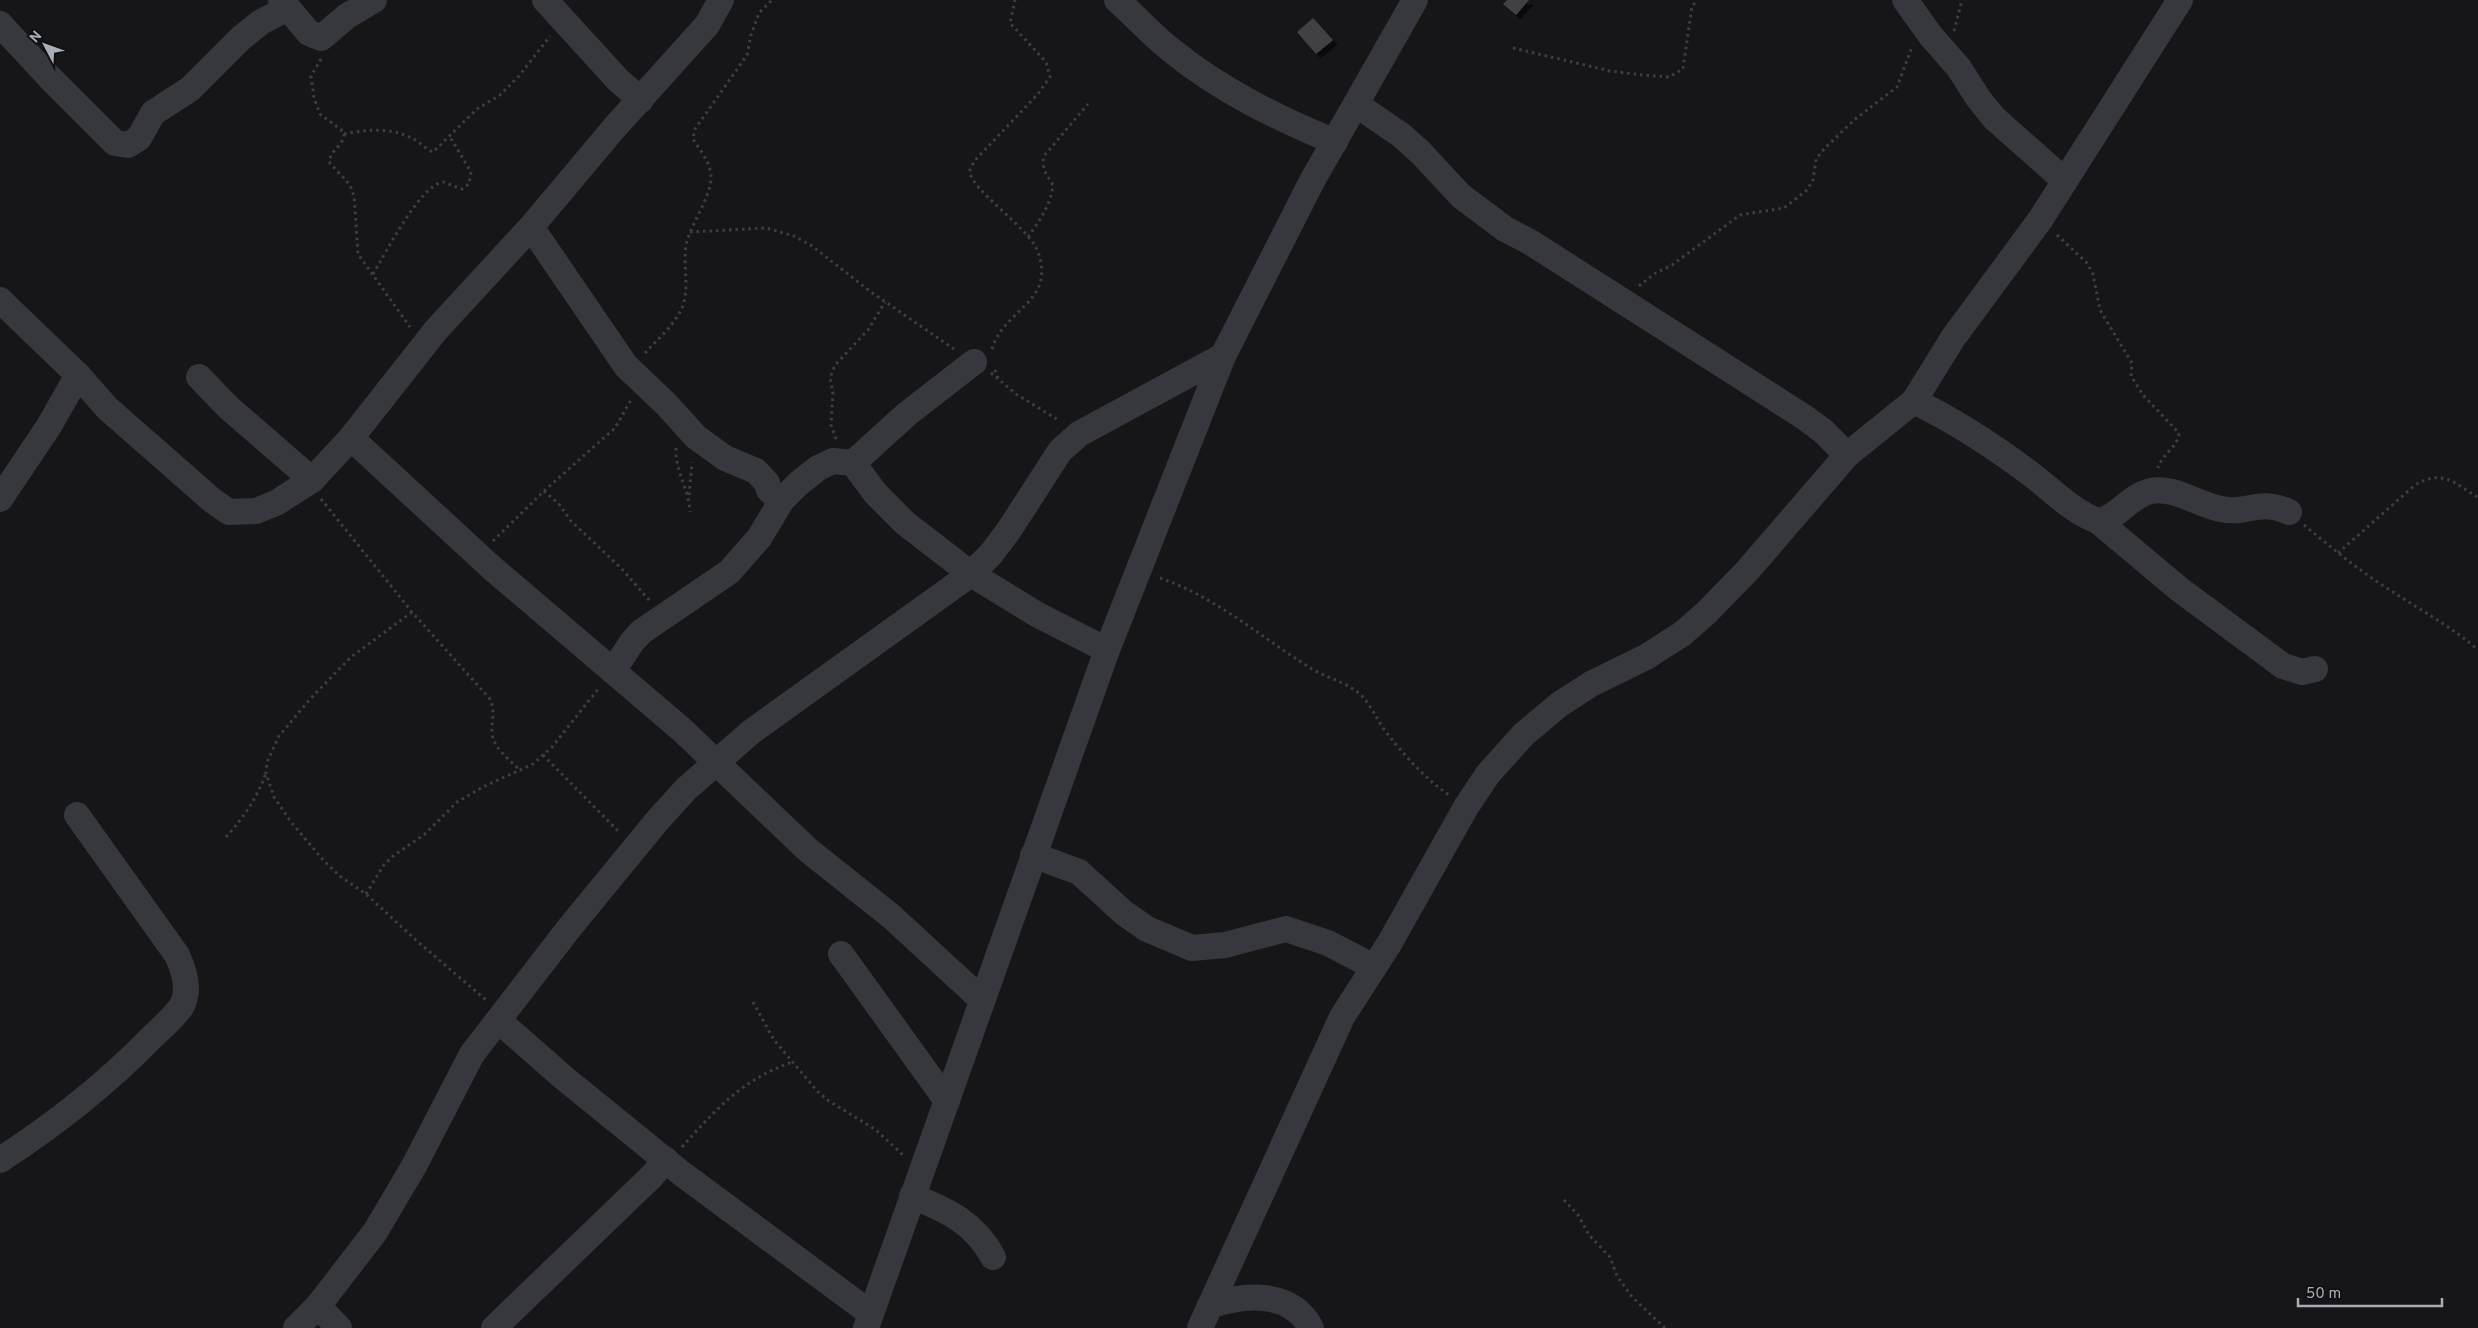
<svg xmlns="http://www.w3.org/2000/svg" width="2478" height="1328" viewBox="0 0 2478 1328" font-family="Overpass,sans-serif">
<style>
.building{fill:#404145;filter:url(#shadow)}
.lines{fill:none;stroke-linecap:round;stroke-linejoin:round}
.path{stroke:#3d3f44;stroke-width:3;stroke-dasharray:2.5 4;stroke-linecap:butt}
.minor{stroke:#37383d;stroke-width:26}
</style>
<defs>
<filter id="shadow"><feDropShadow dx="4.5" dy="4.5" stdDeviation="0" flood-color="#0009"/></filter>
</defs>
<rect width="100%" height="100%" fill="#161618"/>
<g class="building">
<path d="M1507 0H1529L1516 15 1503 4Z"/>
<path d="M1313 18 1333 40 1316 54 1297 32Z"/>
</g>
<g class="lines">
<g class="path">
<path d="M1954 31 1962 0"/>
<path d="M1513 48 1610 71 1642 75 1669 77 1683 69 1692 6 1698 0"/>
<path d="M321 59 311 76 314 98 320 114 344 132C346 144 330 150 329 162L350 185 354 196 358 254 410 327"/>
<path d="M344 134C369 129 394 127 417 141 423 145 427 150 433 152L477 109 500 95 519 76 550 36"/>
<path d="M690 232 766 228 794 236 812 246 871 292 954 349"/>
<path d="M2057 235 2087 263 2093 274 2100 310 2132 363 2131 376 2143 395 2179 433C2178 447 2162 454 2158 468"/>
<path d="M1028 237C1039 221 1051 205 1053 185 1047 175 1041 169 1044 156L1088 104"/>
<path d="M373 274C386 253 419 186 443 182L462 189 469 184 471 172 450 137"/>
<path d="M1639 286 1654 274 1672 265 1740 215 1784 208 1807 190 1813 180 1816 159 1824 149 1854 120 1897 87 1912 47"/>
<path d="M992 349C1004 308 1056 303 1038 252 1029 227 970 190 970 171 970 166 975 162 977 158L1038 94 1050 77 1046 62 1010 23 1015 0"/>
<path d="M645 353C657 340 671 328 680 312 692 291 681 264 687 241 693 221 711 196 711 177 711 163 700 150 693 139L695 129 747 55 751 35 759 13 772 0"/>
<path d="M995 370 998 378"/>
<path d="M991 373 1016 394 1060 421"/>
<path d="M836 439 831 425 833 392 830 378 835 365 868 330 885 302"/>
<path d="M676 448C675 472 689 489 690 512"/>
<path d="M544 491 559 504 571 521 621 568 649 600"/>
<path d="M689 495 692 462"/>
<path d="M321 499 412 612 490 699C496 712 491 721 492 734 494 749 511 761 521 771"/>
<path d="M2304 525C2333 549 2362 573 2393 592 2422 611 2452 627 2478 650"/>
<path d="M493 541 544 491 615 428 631 400"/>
<path d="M2338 553 2415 485C2442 469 2453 482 2477 497"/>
<path d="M1160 578C1216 597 1262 638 1312 669 1329 679 1349 683 1362 696 1371 706 1376 717 1383 728 1402 753 1423 777 1449 795"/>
<path d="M412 612 351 657 311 698 279 736 267 762 266 773 274 797 291 822 324 861 341 877 366 894 418 942 486 1000"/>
<path d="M543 755 620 833"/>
<path d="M226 837C244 817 257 798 266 773"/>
<path d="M366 894 383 866 393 856 425 834 457 802 483 787 533 764 552 747 599 688"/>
<path d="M753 1002 774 1040 818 1092 829 1101 876 1130 904 1156"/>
<path d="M682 1147C717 1108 742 1080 792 1062"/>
<path d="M1564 1200 1578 1215 1589 1235 1610 1257 1617 1276 1632 1297 1665 1328"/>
</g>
<g class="minor">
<path d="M281 0 309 33 321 38 347 16 374 0"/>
<path d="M545 0 618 80 641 100"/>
<path d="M1117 0C1135 16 1152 35 1171 50 1220 90 1277 118 1335 142"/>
<path d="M1905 0 1931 36 1959 68 1978 98 1994 118 2064 180"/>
<path d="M0 24 50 78 115 143 128 145 139 138 153 113 190 89 241 38 261 22 288 8"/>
<path d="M1357 105 1401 135 1421 153 1461 196 1505 229 1530 242 1804 417 1823 431 1847 455"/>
<path d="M531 227 626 366 666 404 696 437 725 458 756 471 767 483 769 490 781 501"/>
<path d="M0 300 78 375 107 408 213 501 229 512 256 511 276 503 312 480 351 438 436 330 531 227 615 127 707 25 721 0"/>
<path d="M199 377 228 407 312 480"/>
<path d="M1914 401C1955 421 1995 447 2032 475 2052 490 2074 513 2098 521 2116 520 2130 495 2151 491 2173 486 2199 505 2221 509 2248 515 2258 498 2289 512"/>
<path d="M351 438 492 568 681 729 808 850 892 917 982 1000"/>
<path d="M853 463 907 414 974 362"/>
<path d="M0 499 49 426 78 375"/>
<path d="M2098 521 2179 589 2283 666 2302 672 2315 669"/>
<path d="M613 671 632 642 641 632 729 572 759 538 782 500 798 484 818 468 833 461 853 463 876 494 905 523 971 574 1038 615 1107 650"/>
<path d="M1033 855 1079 872 1124 913 1147 929 1192 948 1225 945 1286 929 1328 943 1374 967"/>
<path d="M841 954 947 1101"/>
<path d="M499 1021 564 1078 681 1173 870 1313"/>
<path d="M0 1160C54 1125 104 1086 149 1040 159 1030 173 1019 181 1007 191 991 184 970 177 955L77 815"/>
<path d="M912 1196C947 1210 975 1223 993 1257"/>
<path d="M318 1306 339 1328"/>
<path d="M1210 1306 1342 1017 1389 944 1466 807 1488 774 1524 734 1560 704 1591 684 1646 657 1682 634 1706 613 1747 571 1847 455 1914 401 1953 338 2040 220 2180 0"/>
<path d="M296 1328 318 1306 375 1232 414 1166 472 1054 570 927 657 821 686 789 751 732 971 574 991 554 1009 530 1060 451 1079 434 1223 356"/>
<path d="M494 1328 651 1177 666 1160"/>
<path d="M866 1328 1107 650 1223 356 1312 181 1415 0"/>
<path d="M1200 1328 1210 1306C1244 1294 1291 1290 1311 1328"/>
</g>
</g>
<g transform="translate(45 45) rotate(311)" stroke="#111113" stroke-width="4" paint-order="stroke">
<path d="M0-4L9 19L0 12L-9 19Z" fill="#a8adb8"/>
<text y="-8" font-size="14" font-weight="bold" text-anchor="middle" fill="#a8adb8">N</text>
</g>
<path d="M2298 1298v8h144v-8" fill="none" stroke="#a8adb8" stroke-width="2.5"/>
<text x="2306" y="1298" font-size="15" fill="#a8adb8" stroke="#111113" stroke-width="4" paint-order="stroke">50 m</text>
</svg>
